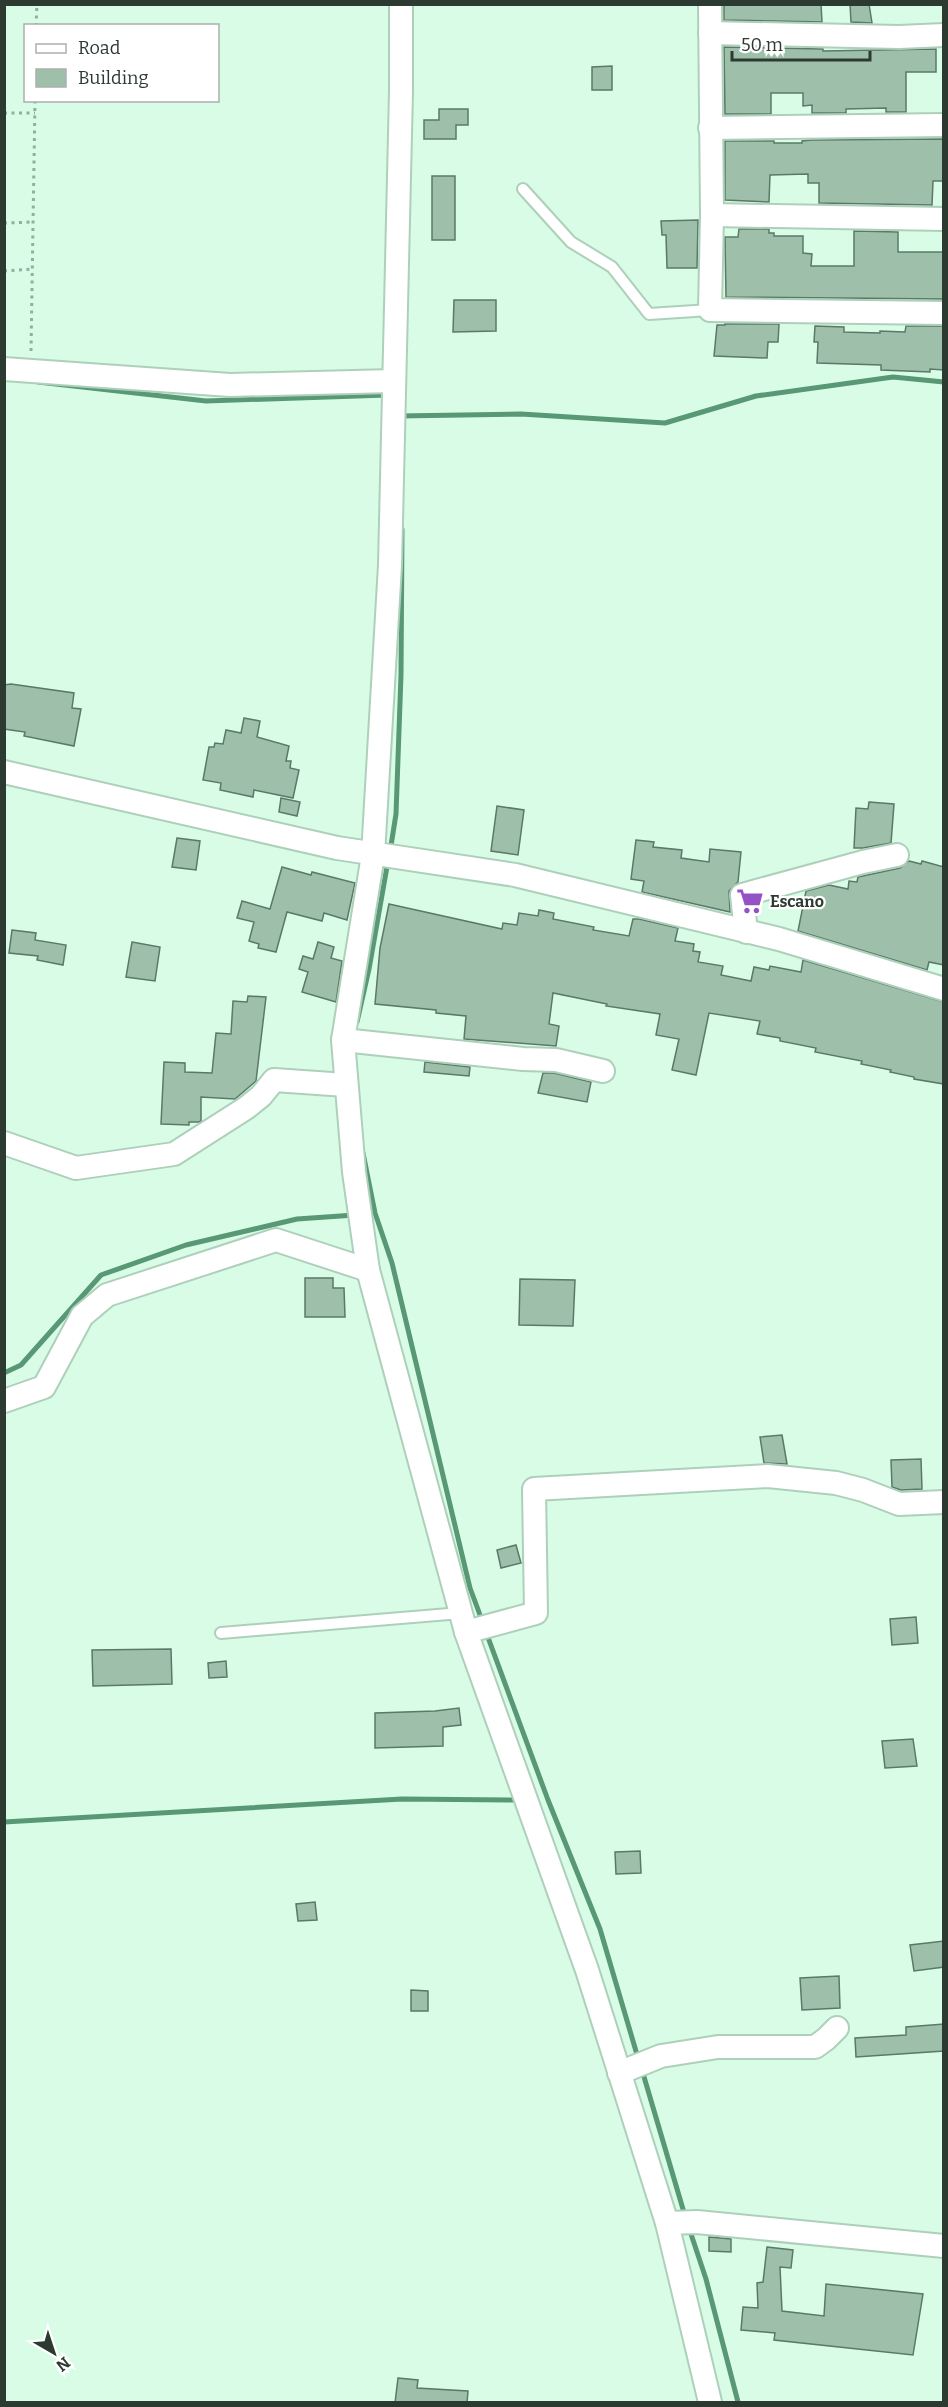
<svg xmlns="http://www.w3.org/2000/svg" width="948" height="2407" viewBox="0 0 948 2407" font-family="Bitter,serif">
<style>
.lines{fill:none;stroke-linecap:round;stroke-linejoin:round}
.stream{stroke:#589875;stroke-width:5}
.building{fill:#9ec0ab;stroke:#5a7967;stroke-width:1.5}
.lane-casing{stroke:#aed0bb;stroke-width:14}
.street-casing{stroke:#aed0bb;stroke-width:26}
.path{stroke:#93ad9e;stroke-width:3;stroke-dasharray:3 4.5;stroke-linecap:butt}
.lane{stroke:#fff;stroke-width:10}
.street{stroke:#fff;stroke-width:22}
.labels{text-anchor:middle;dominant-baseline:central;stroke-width:4.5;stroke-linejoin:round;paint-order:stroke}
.poi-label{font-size:16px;font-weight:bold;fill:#2d3a32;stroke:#fff;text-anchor:start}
</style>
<rect width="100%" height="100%" fill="#d9fce7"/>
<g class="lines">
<g class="stream">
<path d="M38 382 206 401 387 395"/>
<path d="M399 416 521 414 665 423 756 396 893 377 944 382"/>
<path d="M390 852 396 814 401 675 402 529"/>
<path d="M357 1022 369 969 388 861"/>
<path d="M363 1153 375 1213 392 1263 470 1588 483 1623"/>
<path d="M4 1373 21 1365 101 1275 186 1245 297 1219 355 1215"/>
<path d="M486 1632 548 1800 600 1929 638 2058"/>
<path d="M4 1822 402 1799 519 1800"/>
<path d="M642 2070 685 2216"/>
<path d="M689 2228 706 2279 738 2402"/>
</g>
</g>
<g class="building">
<path d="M724 4H821L822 22 724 20Z"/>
<path d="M850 4H869L872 23 851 22Z"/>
<path d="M724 47 823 49V51L936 49V72H906V112H886V108L846 109V113H812V105L803 106V93H771V114H725Z"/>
<path d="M612 66V90H592V67Z"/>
<path d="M439 109H468V125H456V139H424V120H439Z"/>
<path d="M944 139V181H933L932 205 819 203V183H808V174L770 175 769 202 725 200V141H774V143H802V141L812 140Z"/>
<rect x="432" y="176" width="23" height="64"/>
<path d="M698 220 697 268H667L666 235H662L661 221Z"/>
<path d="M739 229H769V233H774V236H803V253L812 254 811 266H854V231L898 232V252H944V299L726 297 725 237H738Z"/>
<path d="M454 300H496V331L453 332Z"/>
<path d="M725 324H779L778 342H768L767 358 714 356 717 325H725Z"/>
<path d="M815 326 844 327V332L880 333V331L905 332 906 326H944V370L930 369V372L881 370V365L817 363 818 342H814Z"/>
<path d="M11 684 74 693 72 708 81 709 74 746 24 736 25 732 4 729V685Z"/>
<path d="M244 718 260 721 257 737 289 746 286 761H291L290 768 299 770 293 798 254 790 253 797 220 790 221 783 203 780 209 747H214L215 743 223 744 226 730 241 733Z"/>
<path d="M281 798 300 802 297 816 279 812Z"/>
<path d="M869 802 894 804 891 843 863 848H854L856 808 868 809Z"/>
<path d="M497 806 524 810 518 855 491 851Z"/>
<path d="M177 838 200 841 196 870 172 867Z"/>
<path d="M636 840 654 842 653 847 682 850 681 858 709 862 710 849 741 852 738 882 729 891 730 912 642 892 644 881 631 879Z"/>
<path d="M909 861 921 864 922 861 944 867V965L929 962 927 970 798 931 806 891 829 885 848 889 849 881 857 882 858 877 900 868Z"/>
<path d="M282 867 311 875 312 872 355 883 347 920 324 913 322 921 287 912 276 952 258 948 259 944 249 941 254 922 237 918 242 901 270 909Z"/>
<path d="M389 904 502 929 503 923 517 925 519 913 538 916 539 910 554 913 553 919 594 927 593 930 629 936 633 919H639L678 928 675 941 694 944 693 951 700 952 698 962 723 966 721 975 751 981 754 967 769 970 770 966 801 972 803 960 944 1002V1084L914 1079V1077L890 1072 891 1070 861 1064 862 1061 815 1052 816 1048 780 1041V1038L757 1034 760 1021 709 1013 696 1075 672 1070 679 1039 656 1035 660 1014 606 1006 607 1004 553 993 549 1024 559 1026 556 1046 464 1039 466 1016 436 1013V1010L375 1004 380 948Z"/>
<path d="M12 930 36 933 35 940 66 945 63 965 37 960 38 956 9 953Z"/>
<path d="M132 942 160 947 155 981 126 977Z"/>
<path d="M318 942 334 947 331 958 342 961 336 1002 302 992 308 972 299 969 303 956 313 959Z"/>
<path d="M248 996 266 997 256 1081 235 1099 201 1097V1121L199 1122H189V1125L161 1124 164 1062 185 1063V1072L212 1073 216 1033 231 1034 233 1001 247 1002Z"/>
<path d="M425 1062 470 1067 469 1076 424 1072Z"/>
<path d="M543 1073H554L591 1082 587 1102 538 1093Z"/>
<path d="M305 1278H333V1288H344L345 1317H305Z"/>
<path d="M520 1279 575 1280 573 1326 519 1325Z"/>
<path d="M782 1435 787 1464 764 1463 760 1437Z"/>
<path d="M921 1459 922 1489 901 1490 892 1487 891 1460Z"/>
<path d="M516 1545 521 1563 501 1568 497 1550Z"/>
<path d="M916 1617 918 1643 892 1645 890 1619Z"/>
<path d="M171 1649 172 1684 93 1686 92 1650Z"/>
<path d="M226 1661 227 1677 209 1678 208 1663Z"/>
<path d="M459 1708 461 1725 443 1727V1746L375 1748V1713L435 1711Z"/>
<path d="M913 1739 917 1766 885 1768 882 1741Z"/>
<path d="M640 1851 641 1873 616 1874 615 1852Z"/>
<path d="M315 1902 317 1920 298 1921 296 1904Z"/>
<path d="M944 1941V1967L914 1971 910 1945Z"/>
<path d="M839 1976 840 2008 802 2010 800 1978Z"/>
<path d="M411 1990 428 1991V2011H411Z"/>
<path d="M944 2024V2051L856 2057 855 2038 906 2035V2027Z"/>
<path d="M709 2237 731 2239V2252L709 2251Z"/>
<path d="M767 2247 793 2250 791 2268 780 2267 782 2311 824 2316 826 2284 923 2294 913 2355 774 2340 775 2333 741 2330 743 2307 758 2308 757 2283 763 2282Z"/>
<path d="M398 2378 418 2380 417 2388 468 2391 467 2403H395Z"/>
</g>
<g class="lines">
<defs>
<g id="lane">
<path d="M523 189 571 242 612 267 649 314 710 310"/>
<path d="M221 1633 461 1613"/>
</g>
<g id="street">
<path d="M401 4V91L390 565 373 855 343 1040 354 1172 368 1270 466 1632 587 1970 667 2223 710 2402"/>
<path d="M710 4 712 215 710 310 944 313"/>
<path d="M710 33 899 37 944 35"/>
<path d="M710 128 944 125"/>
<path d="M712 215 944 219"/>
<path d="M4 369 230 385 393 381"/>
<path d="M4 772 337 848 515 875 779 939 944 989"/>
<path d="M746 932 742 895 863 862 897 855"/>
<path d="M343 1040 523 1059 556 1060 603 1071"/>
<path d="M4 1143 76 1168 174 1154 246 1108 261 1096 274 1080 346 1085"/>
<path d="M4 1401 44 1387 82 1316 107 1295 276 1240 368 1270"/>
<path d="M466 1632 536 1613 534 1489 768 1476 836 1483 863 1490 899 1504 944 1502"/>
<path d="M619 2073 661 2056 718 2047H815L826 2039 837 2028"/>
<path d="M667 2223 697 2222 944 2246"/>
</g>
</defs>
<use href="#lane" class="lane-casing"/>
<use href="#street" class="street-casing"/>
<g class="path">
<path d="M36 26 37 4"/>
<path d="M4 113H35"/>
<path d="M4 223 33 222"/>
<path d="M4 271 33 269"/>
<path d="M31 351 35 100"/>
</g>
<use href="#lane" class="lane"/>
<use href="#street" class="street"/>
</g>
<defs>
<symbol id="supermarket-bare" viewBox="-9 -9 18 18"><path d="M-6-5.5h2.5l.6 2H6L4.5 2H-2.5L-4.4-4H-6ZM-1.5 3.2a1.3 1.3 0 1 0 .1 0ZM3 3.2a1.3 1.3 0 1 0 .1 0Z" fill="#9551c6" stroke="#fff" stroke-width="2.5" paint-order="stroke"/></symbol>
</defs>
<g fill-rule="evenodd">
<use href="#supermarket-bare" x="731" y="882" width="38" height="38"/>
</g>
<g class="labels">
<g class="poi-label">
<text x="770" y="901">Escano</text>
</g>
</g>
<rect width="948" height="2407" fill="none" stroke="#2d3a32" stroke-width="12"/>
<rect x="24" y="24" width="195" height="78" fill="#ffffff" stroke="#abb0ad" stroke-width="1.5"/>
<rect x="36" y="44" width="30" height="9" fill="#ffffff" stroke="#abb0ad" stroke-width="1.5"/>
<text x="78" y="54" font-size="18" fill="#2d3a32">Road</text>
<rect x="36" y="69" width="30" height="18" fill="#9ec0ab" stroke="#abb0ad" stroke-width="1.5"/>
<text x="78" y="84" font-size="18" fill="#2d3a32">Building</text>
<g transform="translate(54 2353) rotate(141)" stroke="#ffffff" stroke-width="4.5" paint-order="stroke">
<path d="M0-4.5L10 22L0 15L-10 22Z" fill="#2d3a32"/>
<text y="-9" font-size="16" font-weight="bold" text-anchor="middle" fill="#2d3a32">N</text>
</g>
<path d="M732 51v9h138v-9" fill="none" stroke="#2d3a32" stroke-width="3"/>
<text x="741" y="51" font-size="18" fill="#2d3a32" stroke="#ffffff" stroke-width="4.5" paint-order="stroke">50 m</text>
</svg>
